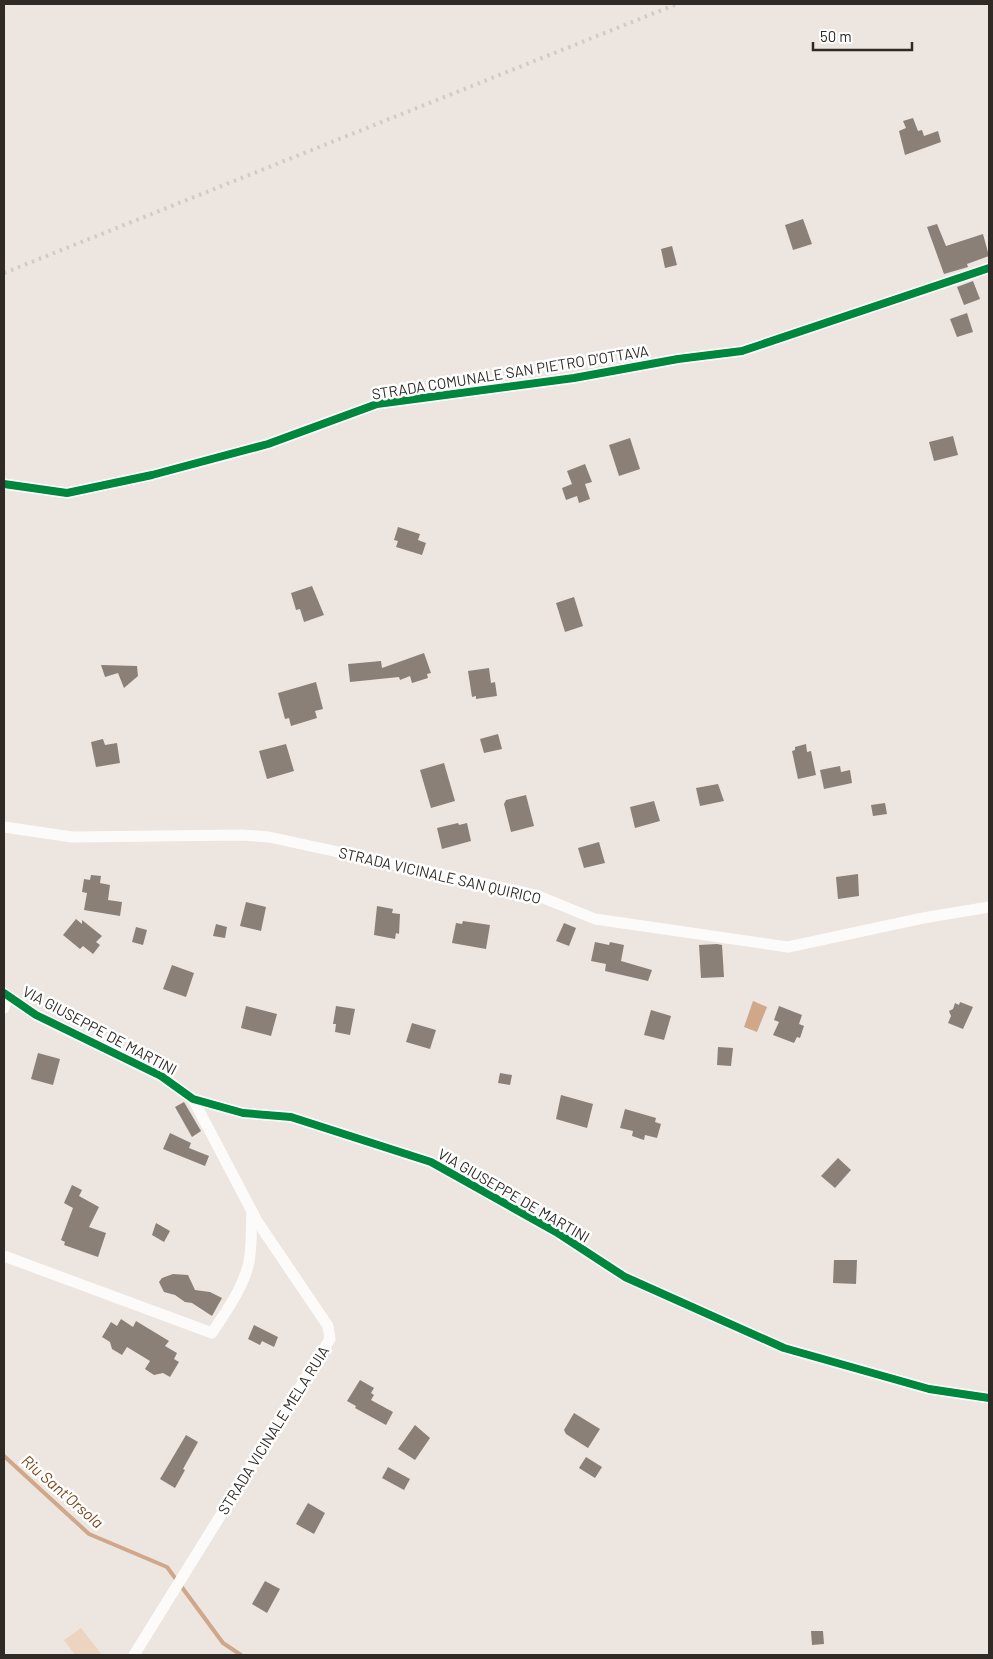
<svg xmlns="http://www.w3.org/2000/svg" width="993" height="1659" viewBox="0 0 993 1659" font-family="Barlow,sans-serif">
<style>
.green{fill:#edd4c1}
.water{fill:#d0a788}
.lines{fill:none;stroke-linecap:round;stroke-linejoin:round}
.stream{stroke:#d0a788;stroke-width:4}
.building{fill:#8b8077}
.minor{stroke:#fcfbfa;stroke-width:11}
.rail{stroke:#cecccb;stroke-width:4;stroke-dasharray:2.5 5;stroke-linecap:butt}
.cycleway-casing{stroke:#fff;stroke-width:11}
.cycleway{stroke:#00873e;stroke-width:8}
.labels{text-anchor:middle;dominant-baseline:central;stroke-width:5;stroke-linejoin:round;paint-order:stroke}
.street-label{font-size:15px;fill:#2f2a26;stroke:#fff}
.water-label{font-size:16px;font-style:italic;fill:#7e4818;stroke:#fff}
</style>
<rect width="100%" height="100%" fill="#ece5e0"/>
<path class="green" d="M81 1628 102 1655H75L64 1640Z"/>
<path class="water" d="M753 1001 767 1007 757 1032 744 1027Z"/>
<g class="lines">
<path class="stream" d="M4 1456 89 1534 167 1567 223 1643 241 1655"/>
</g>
<g class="building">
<path d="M913 118 918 131 922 130 924 136 938 131 941 142 905 155 899 131 906 128 903 121Z"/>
<path d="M803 219 812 244 793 250 785 225Z"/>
<path d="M937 224 946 246 983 234 989 256 967 264 968 267 944 274 927 227Z"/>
<path d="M672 246 677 265 665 268 661 249Z"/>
<path d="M973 281 980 299 964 305 957 287Z"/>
<path d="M967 313 973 332 957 337 950 319Z"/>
<path d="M953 436 958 455 934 461 929 442Z"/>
<path d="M630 438 640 469 619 476 609 445Z"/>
<path d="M585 464 592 482 585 484 590 499 579 503 577 496 566 500 562 488 572 484 567 471Z"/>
<path d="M398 527 420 534 418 540 426 543 422 555 396 547 398 541 394 540Z"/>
<path d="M312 586 324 615 304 622 300 609 296 610 291 593Z"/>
<path d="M574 597 583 626 565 632 556 603Z"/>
<path d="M424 653 431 673 427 674 428 678 412 683 410 676 400 680 399 677 350 682 348 664 381 661 382 668Z"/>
<path d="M101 665 137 666 138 676 124 688 118 673 105 677Z"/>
<path d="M489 668 491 683 495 682 497 696 476 699V696L472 697 468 671Z"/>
<path d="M316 682 323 709 315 711 317 718 291 726 289 718 285 719 278 693Z"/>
<path d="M498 734 502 749 484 753 480 739Z"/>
<path d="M103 739 105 745 117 743 120 763 96 767 91 742Z"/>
<path d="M286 744 294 771 267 779 259 751Z"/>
<path d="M806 744 807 752 811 751 816 775 798 779 792 751 795 750V747Z"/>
<path d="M444 763 455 801 431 808 420 770Z"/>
<path d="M840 766 841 772 850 770 852 783 824 789 820 770Z"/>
<path d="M718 784 724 801 700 806 696 788Z"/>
<path d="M526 795 534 826 511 832 504 804 506 800Z"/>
<path d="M654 801 660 821 635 828 630 807Z"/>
<path d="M885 803 887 814 873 816 871 805Z"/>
<path d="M458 823 459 825 467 823 471 841 442 849 437 828Z"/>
<path d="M599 842 605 863 584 868 578 848Z"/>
<path d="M858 874 859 896 838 899 836 877Z"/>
<path d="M91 875 101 876 100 883 110 885 108 900 122 902 120 916 84 910 87 893 82 892 84 879 90 880Z"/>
<path d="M246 902 266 907 261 931 240 926Z"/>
<path d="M377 906 393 909 392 913 400 914 399 934 396 933 395 939 374 935Z"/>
<path d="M76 919 82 924V920L102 936 96 942 100 945 93 954 83 946 80 949 63 935Z"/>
<path d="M463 921 490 925 486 949 452 943 456 923 462 924Z"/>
<path d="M564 923 576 928 569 946 556 941Z"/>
<path d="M216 924 227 927 225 938 213 936Z"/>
<path d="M136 927 147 930 143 945 132 942Z"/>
<path d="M595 942 609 945 610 942 624 945 621 961 652 970 648 981 605 971 606 964 591 961Z"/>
<path d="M717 944 722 945 724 977 701 978 699 945Z"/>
<path d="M172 965 194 973 186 997 163 989Z"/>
<path d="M960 1002 973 1007 963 1029 948 1023 951 1016 949 1011 953 1009 955 1003 959 1005Z"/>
<path d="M246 1006 277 1014 271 1036 241 1028Z"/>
<path d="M336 1006 355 1009 350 1035 335 1032 336 1024H333Z"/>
<path d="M779 1006 802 1015 799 1024 804 1026 800 1038 797 1037 794 1043 773 1035 779 1022 774 1020Z"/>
<path d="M651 1010 671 1016 664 1040 644 1035Z"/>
<path d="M412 1023 436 1030 430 1049 406 1042Z"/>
<path d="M718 1047 733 1048 731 1066 717 1065Z"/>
<path d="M38 1053 60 1059 53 1085 31 1079Z"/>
<path d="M500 1073 512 1075 510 1085 498 1083Z"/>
<path d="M561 1095 593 1104 587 1128 556 1119Z"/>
<path d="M184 1102 201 1131 192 1137 175 1107Z"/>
<path d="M625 1109 656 1118 655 1122 661 1124 657 1138 645 1135 644 1140 632 1136 633 1131 620 1128Z"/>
<path d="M170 1133 191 1143 189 1148 209 1156 205 1166 163 1149Z"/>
<path d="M838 1158 851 1170 835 1188 821 1176Z"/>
<path d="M72 1185 82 1190 79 1196 99 1207 89 1227 106 1233 98 1257 64 1245 65 1242 61 1240 73 1208 64 1203Z"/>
<path d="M156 1223 170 1231 164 1242 152 1235Z"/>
<path d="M834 1260H857L856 1284 833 1283Z"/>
<path d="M173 1274 188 1275 195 1290 210 1292 222 1298 212 1316 192 1303 185 1302 175 1295 164 1292 159 1282 162 1278Z"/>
<path d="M121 1319 133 1327 136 1321 169 1341 165 1346 177 1353 174 1359 179 1362 170 1377 163 1373 154 1375 145 1369 150 1361 127 1347 122 1355 112 1349 110 1342 102 1337 111 1322 117 1326Z"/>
<path d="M254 1325 278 1337 274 1347 262 1341 260 1345 248 1339Z"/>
<path d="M360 1380 374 1388 371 1393 374 1395 371 1400 393 1412 386 1425 355 1408 356 1406 347 1401Z"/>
<path d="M574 1413 600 1429 588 1448 566 1434 564 1430Z"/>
<path d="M415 1425 430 1438 415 1460 398 1449Z"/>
<path d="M186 1435 198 1442 183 1469 185 1470 175 1488 160 1479Z"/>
<path d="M586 1457 602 1467 595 1478 579 1468Z"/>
<path d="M388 1467 410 1479 404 1490 382 1478Z"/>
<path d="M308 1503 325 1513 314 1534 296 1524Z"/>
<path d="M265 1581 280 1589 267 1613 252 1604Z"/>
<path d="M811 1631H823L824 1644 812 1645Z"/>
</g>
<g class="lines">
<g class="minor">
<path d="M4 484 67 493 152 475 268 444 377 404 574 378 678 359 742 351 989 268"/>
<path d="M4 827 72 837 242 835 269 837 536 895 595 919 788 947 923 918 989 907"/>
<path d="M4 993 36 1015 161 1076 193 1099 243 1113 291 1117 431 1162 556 1232 625 1277 784 1348 929 1389 989 1398"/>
<path d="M4 1008 8 996"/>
<path d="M4 1256 212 1333C226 1311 243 1289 249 1262 252 1246 251 1228 252 1212"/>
<path d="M134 1655 330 1339 328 1326 257 1221 193 1099"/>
</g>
<path class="rail" d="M4 273 677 4"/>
<defs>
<g id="cycleway">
<path d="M4 484 67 493 152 475 268 444 377 404 574 378 678 359 742 351 989 268"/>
<path d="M4 993 36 1015 161 1076 193 1099 243 1113 291 1117 431 1162 556 1232 625 1277 784 1348 929 1389 989 1398"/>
</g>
</defs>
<use href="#cycleway" class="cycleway-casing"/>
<use href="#cycleway" class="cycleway"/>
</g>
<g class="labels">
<g class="street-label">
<text transform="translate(510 372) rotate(-9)">STRADA COMUNALE SAN PIETRO D'OTTAVA</text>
<text transform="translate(440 875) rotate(13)">STRADA VICINALE SAN QUIRICO</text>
<text transform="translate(100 1030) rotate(28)">VIA GIUSEPPE DE MARTINI</text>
<text transform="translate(514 1195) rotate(30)">VIA GIUSEPPE DE MARTINI</text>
<text transform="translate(273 1430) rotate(-58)">STRADA VICINALE MELA RUIA</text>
</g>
<g class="water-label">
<text transform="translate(63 1491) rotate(41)">Riu Sant'Orsola</text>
</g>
</g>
<rect width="993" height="1659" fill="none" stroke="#2f2a26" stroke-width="10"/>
<path d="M813 42v8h99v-8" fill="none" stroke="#2f2a26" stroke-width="2.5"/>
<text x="820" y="42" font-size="15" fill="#2f2a26" stroke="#ffffff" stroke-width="4" paint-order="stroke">50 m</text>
</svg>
